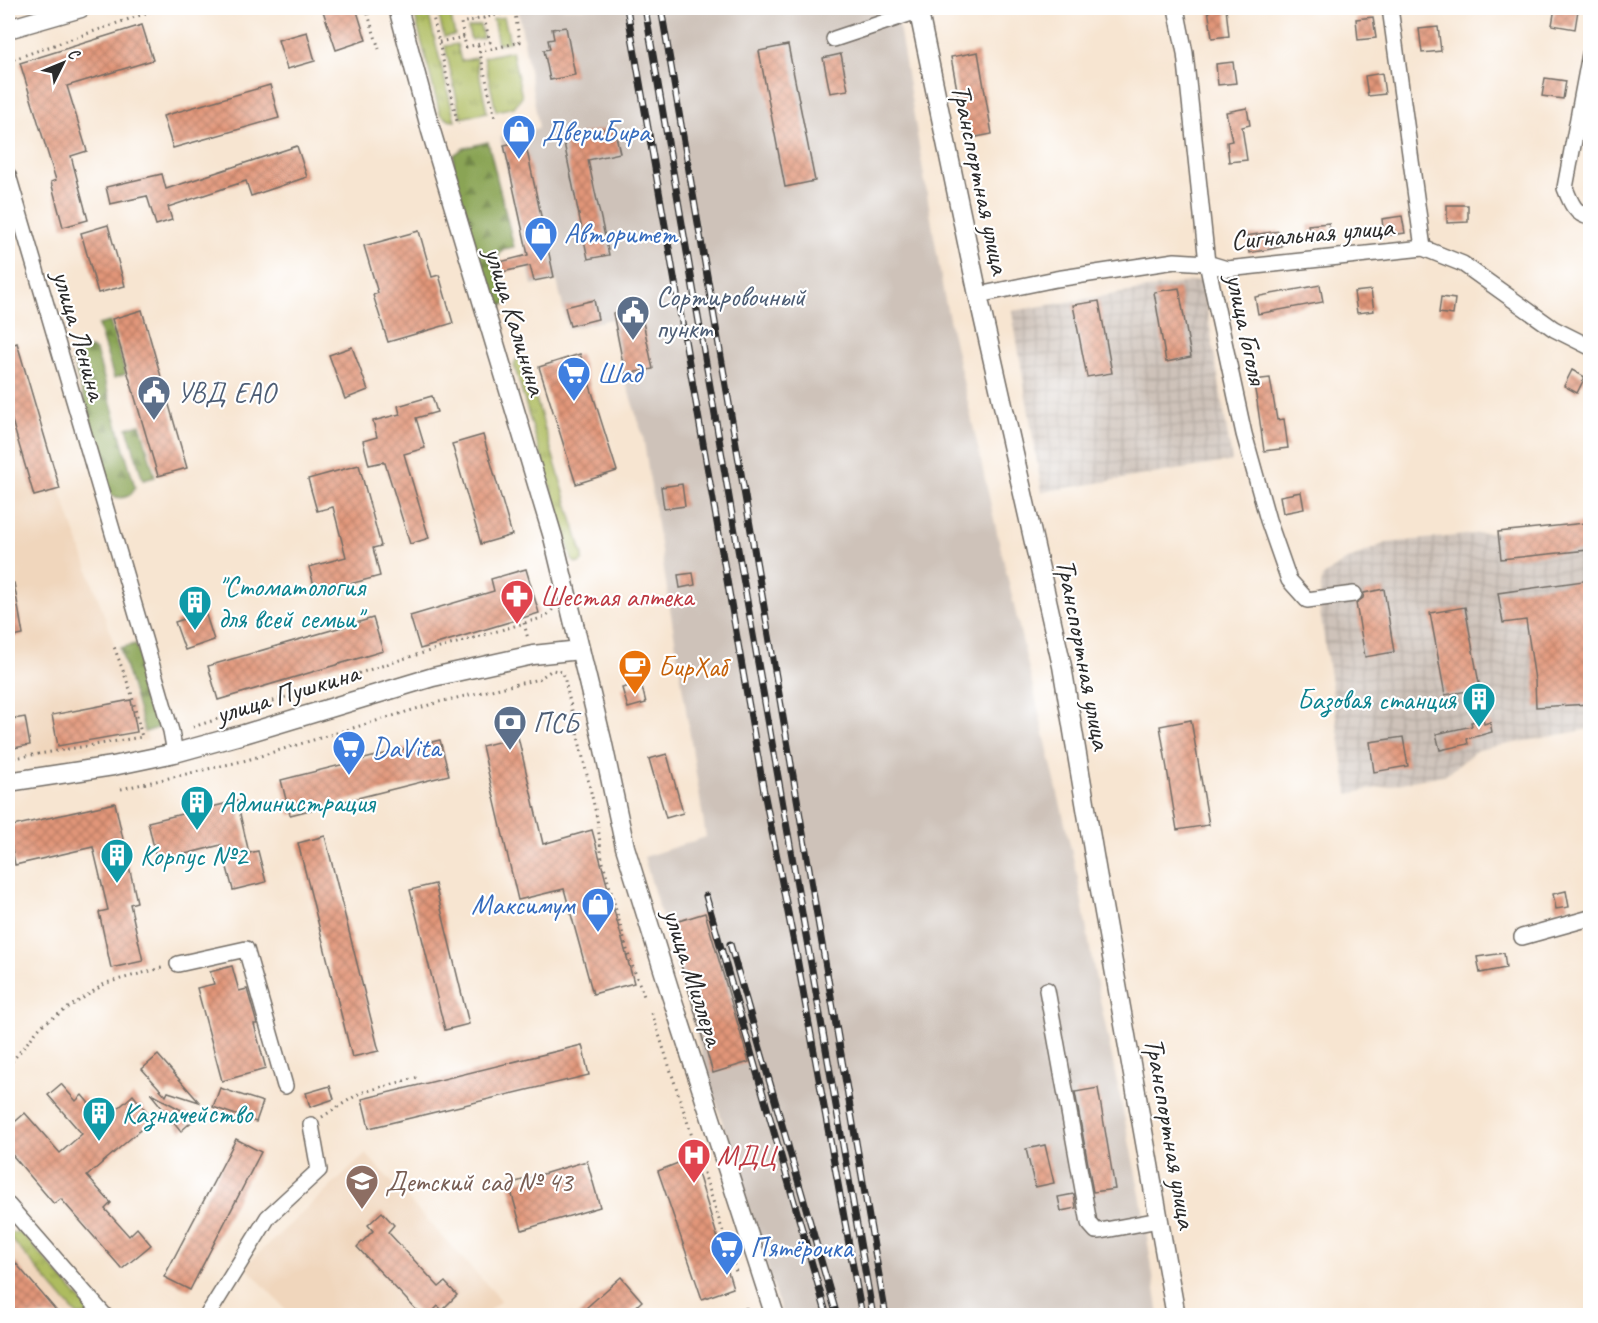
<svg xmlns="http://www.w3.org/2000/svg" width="1598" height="1323" viewBox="0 0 1598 1323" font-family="Caveat,sans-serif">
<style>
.built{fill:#f0d6bc}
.industrial{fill:url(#industrial-grid)}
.railway{fill:#cec2b9}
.grass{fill:url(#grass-tufts);stroke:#6c7444;stroke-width:1.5}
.forest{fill:url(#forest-firs);stroke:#5a6840;stroke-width:1.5}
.building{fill:url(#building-cross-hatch)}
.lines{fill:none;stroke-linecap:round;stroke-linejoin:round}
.minor-casing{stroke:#726c65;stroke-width:18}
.major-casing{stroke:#726c65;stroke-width:21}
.path{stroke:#726c65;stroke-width:3;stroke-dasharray:1.5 4.5;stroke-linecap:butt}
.minor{stroke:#fff;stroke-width:15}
.major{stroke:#fff;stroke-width:18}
.rail-casing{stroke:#2b2b2b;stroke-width:7}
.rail{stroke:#fff;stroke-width:4.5;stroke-dasharray:14;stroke-linecap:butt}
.labels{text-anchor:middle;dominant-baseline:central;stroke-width:4.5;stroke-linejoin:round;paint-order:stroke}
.shop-label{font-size:28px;fill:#366cbe;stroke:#fff;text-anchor:start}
.street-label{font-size:28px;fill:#2b2b2b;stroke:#fff}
.service-label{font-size:28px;fill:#4e5e75;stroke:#fff;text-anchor:start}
.culture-label{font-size:28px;fill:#0d838f;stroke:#fff;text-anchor:start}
.health-label{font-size:28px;fill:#be3a42;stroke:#fff;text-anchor:start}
.food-label{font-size:28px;fill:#c56008;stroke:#fff;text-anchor:start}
.education-label{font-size:28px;fill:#785e54;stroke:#fff;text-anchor:start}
</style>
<defs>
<pattern id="industrial-grid" width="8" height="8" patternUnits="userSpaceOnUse" patternTransform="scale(1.5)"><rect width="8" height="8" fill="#cec2b9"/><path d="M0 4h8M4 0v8" fill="none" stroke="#b1a79f"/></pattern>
<pattern id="grass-tufts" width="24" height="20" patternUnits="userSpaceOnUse" patternTransform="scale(1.5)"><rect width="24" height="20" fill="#aebc5e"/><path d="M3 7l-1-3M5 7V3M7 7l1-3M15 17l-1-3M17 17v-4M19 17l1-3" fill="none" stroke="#8e994e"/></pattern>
<pattern id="forest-firs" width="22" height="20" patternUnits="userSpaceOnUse" patternTransform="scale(1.5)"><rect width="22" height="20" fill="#8aa455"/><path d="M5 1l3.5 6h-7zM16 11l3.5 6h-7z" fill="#718647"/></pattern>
<pattern id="building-cross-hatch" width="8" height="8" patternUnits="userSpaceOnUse" patternTransform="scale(1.5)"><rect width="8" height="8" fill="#e29679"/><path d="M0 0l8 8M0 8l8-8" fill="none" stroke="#b77b63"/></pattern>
</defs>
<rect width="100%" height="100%" fill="#fff"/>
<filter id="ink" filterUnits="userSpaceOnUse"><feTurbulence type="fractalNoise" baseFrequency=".0167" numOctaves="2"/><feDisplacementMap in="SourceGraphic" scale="12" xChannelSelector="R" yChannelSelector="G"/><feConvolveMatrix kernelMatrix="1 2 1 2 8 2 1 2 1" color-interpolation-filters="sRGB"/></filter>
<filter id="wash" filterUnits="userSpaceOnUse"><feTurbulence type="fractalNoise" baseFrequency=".008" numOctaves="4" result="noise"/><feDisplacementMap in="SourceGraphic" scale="24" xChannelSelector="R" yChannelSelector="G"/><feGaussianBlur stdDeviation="1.35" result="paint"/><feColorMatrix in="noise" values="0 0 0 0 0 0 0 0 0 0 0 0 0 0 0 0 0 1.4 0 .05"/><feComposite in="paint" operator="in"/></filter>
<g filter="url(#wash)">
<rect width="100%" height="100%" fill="#f7e5d1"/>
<g class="built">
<path d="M8 342 148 740 8 760Z"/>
<path d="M366 1154 501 1300 484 1315H291L245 1266Z"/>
<path d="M8 1236 77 1315H8Z"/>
</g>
<g class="industrial">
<path d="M1202 280 1232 461 1042 492 1012 311Z"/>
<path d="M1585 523H1590V729L1477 750 1447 774 1348 794 1319 605 1322 577 1345 561 1386 543Z"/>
</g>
<path class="railway" d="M518 8H896L944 296 998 537 1078 879 1092 960 1142 1204 1159 1315H782L709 1079 644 857 706 837 643 436 623 374 611 319 568 329 557 281 532 285 500 137 539 128Z"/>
<g class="grass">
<path d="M413 8H427L455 121 449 120 440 114Z"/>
<path d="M437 8H467L468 13 451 17 455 35 444 37Z"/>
<path d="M504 17 510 42 498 44 493 19Z"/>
<path d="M480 25 483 38 471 40 468 28Z"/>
<path d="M457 44 461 61 476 58 487 112 461 118 445 46Z"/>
<path d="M512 51 522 97 514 107 496 111 484 57Z"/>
<path d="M519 358 522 359 525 362 583 556V560L579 563H576L572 560 514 365 516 360Z"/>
<path d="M21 1232 94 1315H77L8 1235V1233Z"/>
</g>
<g class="forest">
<path d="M488 142 514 247 503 249 498 257 507 300C505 306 502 307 496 307L492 304 453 169 454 155 464 148Z"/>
<path d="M110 322 126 374 114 378 98 325Z"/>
<path d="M91 348 96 351 135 487C132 498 121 500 111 495L72 358C77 351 82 349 91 348Z"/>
<path d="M140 424 155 477 143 480 127 428Z"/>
<path d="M136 644 159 716 158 728 145 732 120 648Z"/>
</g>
<g id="blocks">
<g class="building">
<path d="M322 8H356L366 40 336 50Z"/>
<path d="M1208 8H1226L1229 36 1212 38Z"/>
<path d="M1555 8 1578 10 1575 29 1552 25Z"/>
<path d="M1373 17 1376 38 1358 40 1356 19Z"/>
<path d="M142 25 153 60 67 86 87 151 71 156 88 220 63 227 51 182 56 180 20 63Z"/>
<path d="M566 27 575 75 550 80 544 50 550 49 548 40 554 39 552 29Z"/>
<path d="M1438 27 1441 51 1422 53 1419 29Z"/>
<path d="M307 32 315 61 287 69 278 40Z"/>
<path d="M788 45 815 181 785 187 759 51Z"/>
<path d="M978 52 992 134 966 139 951 57Z"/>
<path d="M841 54 848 90 830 93 823 58Z"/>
<path d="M1233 62 1236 83 1218 85 1216 64Z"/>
<path d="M1382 73 1385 94 1368 96 1365 76Z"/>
<path d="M1545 78 1566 81 1563 99 1542 96Z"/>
<path d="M270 85 279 118 173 148 163 116Z"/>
<path d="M1247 108 1250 125 1242 127 1247 160 1229 162 1227 142 1232 141 1226 112Z"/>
<path d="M614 127 620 153 588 160 609 255 588 259 563 138Z"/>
<path d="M525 141 554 277 534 281 530 266 502 272 500 262 528 255 504 145Z"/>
<path d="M297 146 307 177 251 196 246 181 168 207 172 220 156 225 147 196 110 204 106 187 162 174 166 189Z"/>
<path d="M1447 205H1468V222L1447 223Z"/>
<path d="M1402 216 1405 233 1384 236 1382 219Z"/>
<path d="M1329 223 1331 240 1310 242 1308 225Z"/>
<path d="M108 225 125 286 98 293 81 233Z"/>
<path d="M419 231 432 277 439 275 453 323 388 342 373 295 378 293 364 246Z"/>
<path d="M1279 231 1282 247 1249 253 1246 236Z"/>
<path d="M1320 285 1323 302 1258 314 1255 297Z"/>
<path d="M1179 288 1191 357 1166 362 1154 292Z"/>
<path d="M1371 290 1374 311 1357 313 1354 292Z"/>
<path d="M1441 297 1455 299 1453 315 1439 313Z"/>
<path d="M594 300 598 319 570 326 565 307Z"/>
<path d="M1099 301 1112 373 1087 377 1073 305Z"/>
<path d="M640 308 653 369 625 374 613 313Z"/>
<path d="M142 310 187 468 158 476 112 319Z"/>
<path d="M17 343 60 489 34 496 8 407V346Z"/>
<path d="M352 347 368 390 345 399 329 355Z"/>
<path d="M580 354 617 471 576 484 539 367Z"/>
<path d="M1572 370 1585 377 1577 393 1564 386Z"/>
<path d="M1270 378 1277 420 1284 419 1288 448 1264 451 1257 401 1253 380Z"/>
<path d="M432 396 437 412 416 418 425 448 404 454 429 538 410 544 385 463H383V462L369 465 363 441 377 437 373 421 400 414 398 406Z"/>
<path d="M483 435 512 535 481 544 452 444Z"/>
<path d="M359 465 381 546 373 548 380 576 316 593 309 567 346 557 333 507 317 511 308 479Z"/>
<path d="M682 484 685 506 664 509 661 487Z"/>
<path d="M1301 492 1304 509 1283 513 1280 496Z"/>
<path d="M1585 523 1588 550 1501 559 1498 532Z"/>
<path d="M526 569 539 613 420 649 410 616 494 591 491 579Z"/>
<path d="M693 573 695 585 680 588 678 575Z"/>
<path d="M1590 580V704L1536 707 1535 680 1526 620 1503 623 1498 593Z"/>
<path d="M14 583 23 635 8 638V584Z"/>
<path d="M1384 589 1394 652 1365 657 1356 603 1363 598 1364 593Z"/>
<path d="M1465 607 1480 689 1445 695 1430 613Z"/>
<path d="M205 612 214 640 185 650 175 622Z"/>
<path d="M373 618 383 651 218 700 208 666Z"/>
<path d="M641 683 646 703 628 708 622 688Z"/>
<path d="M131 700 137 732 58 746 52 715Z"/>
<path d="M25 717 30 745 8 749V720Z"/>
<path d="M1483 719 1484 724 1490 722 1492 732 1467 739 1468 744 1440 750 1436 734 1472 726 1471 722Z"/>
<path d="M1191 720 1209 825 1177 830 1160 726Z"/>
<path d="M518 737 543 844 592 830 634 983 593 994 564 889 518 900 482 746Z"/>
<path d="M1403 737 1408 766 1374 772 1370 742Z"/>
<path d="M440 740 449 775 290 815 281 780Z"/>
<path d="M667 754 683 813 666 818 649 759Z"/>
<path d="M237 801 249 853 258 851 266 882 233 890 221 845 157 861 148 822Z"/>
<path d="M115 803 137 902 130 904 143 961 111 968 99 912 108 910 93 847 15 865 8 827Z"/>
<path d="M325 836 379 1051 352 1057 298 843Z"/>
<path d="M435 884 469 1024 445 1030 410 890Z"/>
<path d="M1566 891 1569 907 1556 909 1553 894Z"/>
<path d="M705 913 749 1062 713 1073 669 924Z"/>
<path d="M1504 953 1506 968 1480 973 1477 957Z"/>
<path d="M232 966 239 991 247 989 257 1024H254L266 1069 222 1081 197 988 214 984 210 972Z"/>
<path d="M582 1045 589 1075 369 1128 362 1099Z"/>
<path d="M158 1055 199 1102 168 1092 166 1096 142 1069Z"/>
<path d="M61 1084 76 1101 82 1095 104 1121 133 1095 153 1119 87 1176 111 1203 105 1209 129 1236 137 1228 151 1245 122 1269 61 1199 54 1204 8 1150V1128L25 1113 60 1153 82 1134 48 1095Z"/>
<path d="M330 1086 334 1099 310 1107 306 1093Z"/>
<path d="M220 1088 263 1102 256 1122 213 1107Z"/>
<path d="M1098 1088 1115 1189 1093 1192 1075 1092Z"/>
<path d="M150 1093 196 1118 181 1131Z"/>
<path d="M236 1139 261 1152 190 1290 164 1277Z"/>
<path d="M1045 1145 1054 1183 1035 1187 1026 1149Z"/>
<path d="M693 1157 733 1288 702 1299 658 1171Z"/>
<path d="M587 1161 600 1207 522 1230 509 1184Z"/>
<path d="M1074 1194 1076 1208 1061 1211 1058 1197Z"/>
<path d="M382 1212 394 1225 388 1232 439 1287 445 1282 457 1295 442 1310 438 1306 428 1316H422L357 1247 373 1231 368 1225Z"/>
<path d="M8 1254 19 1267 61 1316H12L8 1310Z"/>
<path d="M621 1277 642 1301 626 1316H577Z"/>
</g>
</g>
</g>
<g filter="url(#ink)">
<use href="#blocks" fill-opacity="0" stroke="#726c65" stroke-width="1.5"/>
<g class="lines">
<defs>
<g id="minor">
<path d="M1176 8 1185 53 1207 263 1244 434 1268 520 1289 580 1307 600 1354 594"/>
<path d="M1390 8 1423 248"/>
<path d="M834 39 918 11"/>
<path d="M1590 54 1565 188C1570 201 1575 215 1590 217"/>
<path d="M8 175 171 731 175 753"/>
<path d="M978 295 1056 279 1175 261 1207 263 1227 269 1423 248 1463 264 1554 329 1590 347"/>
<path d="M1522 937 1590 918"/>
<path d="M178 964 246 949 285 1086"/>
<path d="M1047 990 1089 1223 1096 1231H1100L1159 1220"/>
<path d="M8 1205 105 1316"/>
<path d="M207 1316 268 1217 319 1170 311 1125"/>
</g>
<g id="major">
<path d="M398 8 431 131 553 537 602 740 625 847 671 995 775 1316"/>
<path d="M918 8 978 295 1062 666 1097 873 1176 1316"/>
<path d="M8 29 81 8"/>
<path d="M8 782 113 766 175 753 244 734 433 677 533 655 580 650"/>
</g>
</defs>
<use href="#minor" class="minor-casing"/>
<use href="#major" class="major-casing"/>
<g class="path">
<path d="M366 8 379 49"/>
<path d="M431 8 458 125"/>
<path d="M472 8 475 20"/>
<path d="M484 18 490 42 466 47 461 23C479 19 496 15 514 11"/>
<path d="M439 42 464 37"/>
<path d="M478 45 495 118"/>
<path d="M479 52 520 42 514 8"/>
<path d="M8 61 161 8"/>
<path d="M524 623 528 639"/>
<path d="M193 727 406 658 545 617 554 608"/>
<path d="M8 759 142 737 131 692 113 644"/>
<path d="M121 789 247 760 439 702 539 679 552 670 563 672 597 818 602 859 629 957 644 996"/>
<path d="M652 1013 737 1275"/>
<path d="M8 1066 42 1025 106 983 165 967"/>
<path d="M322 1117 360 1093 419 1077"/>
<path d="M746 1307V1316"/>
</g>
<use href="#minor" class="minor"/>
<use href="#major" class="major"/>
<defs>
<g id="rail">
<path d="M627 8 764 792 797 958 862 1316"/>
<path d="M645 8 740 561 873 1316"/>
<path d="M661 8 886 1316"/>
<path d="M706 896 827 1316"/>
<path d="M730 944 837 1316"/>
</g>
</defs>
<use href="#rail" class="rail-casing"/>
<use href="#rail" class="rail"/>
</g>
</g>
<defs>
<symbol id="shop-pin" viewBox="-11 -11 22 30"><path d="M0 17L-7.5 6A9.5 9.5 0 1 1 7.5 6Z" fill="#3f7fe0" stroke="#fff"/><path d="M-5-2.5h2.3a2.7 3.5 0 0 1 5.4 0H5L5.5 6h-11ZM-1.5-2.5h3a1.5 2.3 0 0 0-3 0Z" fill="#fff"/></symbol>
<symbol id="civic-pin" viewBox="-11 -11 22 30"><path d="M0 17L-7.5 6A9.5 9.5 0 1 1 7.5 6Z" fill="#5c6f8a" stroke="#fff"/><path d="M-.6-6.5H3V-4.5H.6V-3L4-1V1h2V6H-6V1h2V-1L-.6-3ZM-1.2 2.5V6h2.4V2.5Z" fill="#fff"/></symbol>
<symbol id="supermarket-pin" viewBox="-11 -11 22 30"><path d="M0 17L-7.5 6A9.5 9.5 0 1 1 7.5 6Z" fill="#3f7fe0" stroke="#fff"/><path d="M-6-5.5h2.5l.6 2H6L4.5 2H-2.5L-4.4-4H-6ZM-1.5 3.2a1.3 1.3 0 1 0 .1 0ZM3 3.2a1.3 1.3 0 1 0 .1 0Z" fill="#fff"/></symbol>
<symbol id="pharmacy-pin" viewBox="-11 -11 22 30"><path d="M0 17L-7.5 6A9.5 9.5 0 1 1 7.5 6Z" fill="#e0444e" stroke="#fff"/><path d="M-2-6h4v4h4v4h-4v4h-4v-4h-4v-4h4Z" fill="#fff"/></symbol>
<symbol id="building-pin" viewBox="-11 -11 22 30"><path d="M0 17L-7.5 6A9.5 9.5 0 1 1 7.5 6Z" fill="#0f9aa8" stroke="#fff"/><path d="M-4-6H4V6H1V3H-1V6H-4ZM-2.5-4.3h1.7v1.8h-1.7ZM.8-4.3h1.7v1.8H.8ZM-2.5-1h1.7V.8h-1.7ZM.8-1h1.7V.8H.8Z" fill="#fff"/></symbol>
<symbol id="cafe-pin" viewBox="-11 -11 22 30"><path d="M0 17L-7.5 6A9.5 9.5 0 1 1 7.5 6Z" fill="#e8710a" stroke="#fff"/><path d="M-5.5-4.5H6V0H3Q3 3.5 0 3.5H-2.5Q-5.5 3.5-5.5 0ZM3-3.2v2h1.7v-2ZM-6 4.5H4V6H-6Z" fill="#fff"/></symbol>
<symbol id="bank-pin" viewBox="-11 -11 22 30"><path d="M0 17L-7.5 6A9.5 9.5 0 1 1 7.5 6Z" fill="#5c6f8a" stroke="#fff"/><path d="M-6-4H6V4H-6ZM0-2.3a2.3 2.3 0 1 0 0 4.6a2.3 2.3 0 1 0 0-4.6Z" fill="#fff"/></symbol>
<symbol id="hospital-pin" viewBox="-11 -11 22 30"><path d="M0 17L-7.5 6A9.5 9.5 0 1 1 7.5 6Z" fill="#e0444e" stroke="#fff"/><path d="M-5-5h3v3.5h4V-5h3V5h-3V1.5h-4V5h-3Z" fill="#fff"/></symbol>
<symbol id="school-pin" viewBox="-11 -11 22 30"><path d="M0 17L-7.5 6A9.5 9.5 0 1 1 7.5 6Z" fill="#8d6e63" stroke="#fff"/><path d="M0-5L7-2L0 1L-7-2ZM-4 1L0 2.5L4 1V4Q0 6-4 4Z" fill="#fff"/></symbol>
</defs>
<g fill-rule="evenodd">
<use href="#shop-pin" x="500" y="112" width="38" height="52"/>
<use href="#shop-pin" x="522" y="214" width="38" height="52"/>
<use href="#civic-pin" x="614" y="293" width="38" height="52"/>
<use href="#supermarket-pin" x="555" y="354" width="38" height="52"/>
<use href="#civic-pin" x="135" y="373" width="38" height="52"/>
<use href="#pharmacy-pin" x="498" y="577" width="38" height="52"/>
<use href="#building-pin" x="176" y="583" width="38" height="52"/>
<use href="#cafe-pin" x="616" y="647" width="38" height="52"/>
<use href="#building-pin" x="1460" y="680" width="38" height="52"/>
<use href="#bank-pin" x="491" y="703" width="38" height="52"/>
<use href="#supermarket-pin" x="330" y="728" width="38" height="52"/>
<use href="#building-pin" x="178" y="783" width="38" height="52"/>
<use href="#building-pin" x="98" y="836" width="38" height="52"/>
<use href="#shop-pin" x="579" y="885" width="38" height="52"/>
<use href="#building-pin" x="80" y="1094" width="38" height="52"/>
<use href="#hospital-pin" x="675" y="1136" width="38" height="52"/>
<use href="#school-pin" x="343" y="1162" width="38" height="52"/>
<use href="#supermarket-pin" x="708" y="1228" width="38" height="52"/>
</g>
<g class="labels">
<g class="shop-label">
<text x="542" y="131">ДвериБира</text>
<text x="564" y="233">Авторитет</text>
<text x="597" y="373">Шад</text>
<text x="372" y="747">DaVita</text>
<text x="575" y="904" text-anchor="end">Максимум</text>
<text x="750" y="1247">Пятёрочка</text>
</g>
<g class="street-label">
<text transform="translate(981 179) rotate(78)">Транспортная улица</text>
<text transform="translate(1312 233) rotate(-5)">Сигнальная улица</text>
<text transform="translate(516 321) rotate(73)">улица Калинина</text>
<text transform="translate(1247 329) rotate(78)">улица Гоголя</text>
<text transform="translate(80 335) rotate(74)">улица Ленина</text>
<text transform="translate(1084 654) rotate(79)">Транспортная улица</text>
<text transform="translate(287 693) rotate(-17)">улица Пушкина</text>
<text transform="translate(694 977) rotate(72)">улица Миллера</text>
<text transform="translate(1171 1133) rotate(80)">Транспортная улица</text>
</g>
<g class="service-label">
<text x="656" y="296">Сортировочный<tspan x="656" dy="32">пункт</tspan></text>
<text x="177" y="392">УВД ЕАО</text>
<text x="533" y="722">ПСБ</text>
</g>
<g class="culture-label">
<text x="218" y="586">"Стоматология<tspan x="218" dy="32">для всей семьи"</tspan></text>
<text x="1456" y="699" text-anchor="end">Базовая станция</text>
<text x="220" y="802">Администрация</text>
<text x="140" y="855">Корпус №2</text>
<text x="122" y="1113">Казначейство</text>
</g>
<g class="health-label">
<text x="540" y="596">Шестая аптека</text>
<text x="717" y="1155">МДЦ</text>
</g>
<g class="food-label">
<text x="658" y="666">БирХаб</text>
</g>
<g class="education-label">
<text x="385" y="1181">Детский сад № 43</text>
</g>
</g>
<rect width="1598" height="1323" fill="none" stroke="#fff" stroke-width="30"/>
<g transform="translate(63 63) rotate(47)" stroke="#ffffff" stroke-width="4.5" paint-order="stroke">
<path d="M0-4.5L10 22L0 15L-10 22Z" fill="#2b2b2b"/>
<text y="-9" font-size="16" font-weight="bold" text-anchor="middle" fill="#2b2b2b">С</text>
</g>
</svg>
